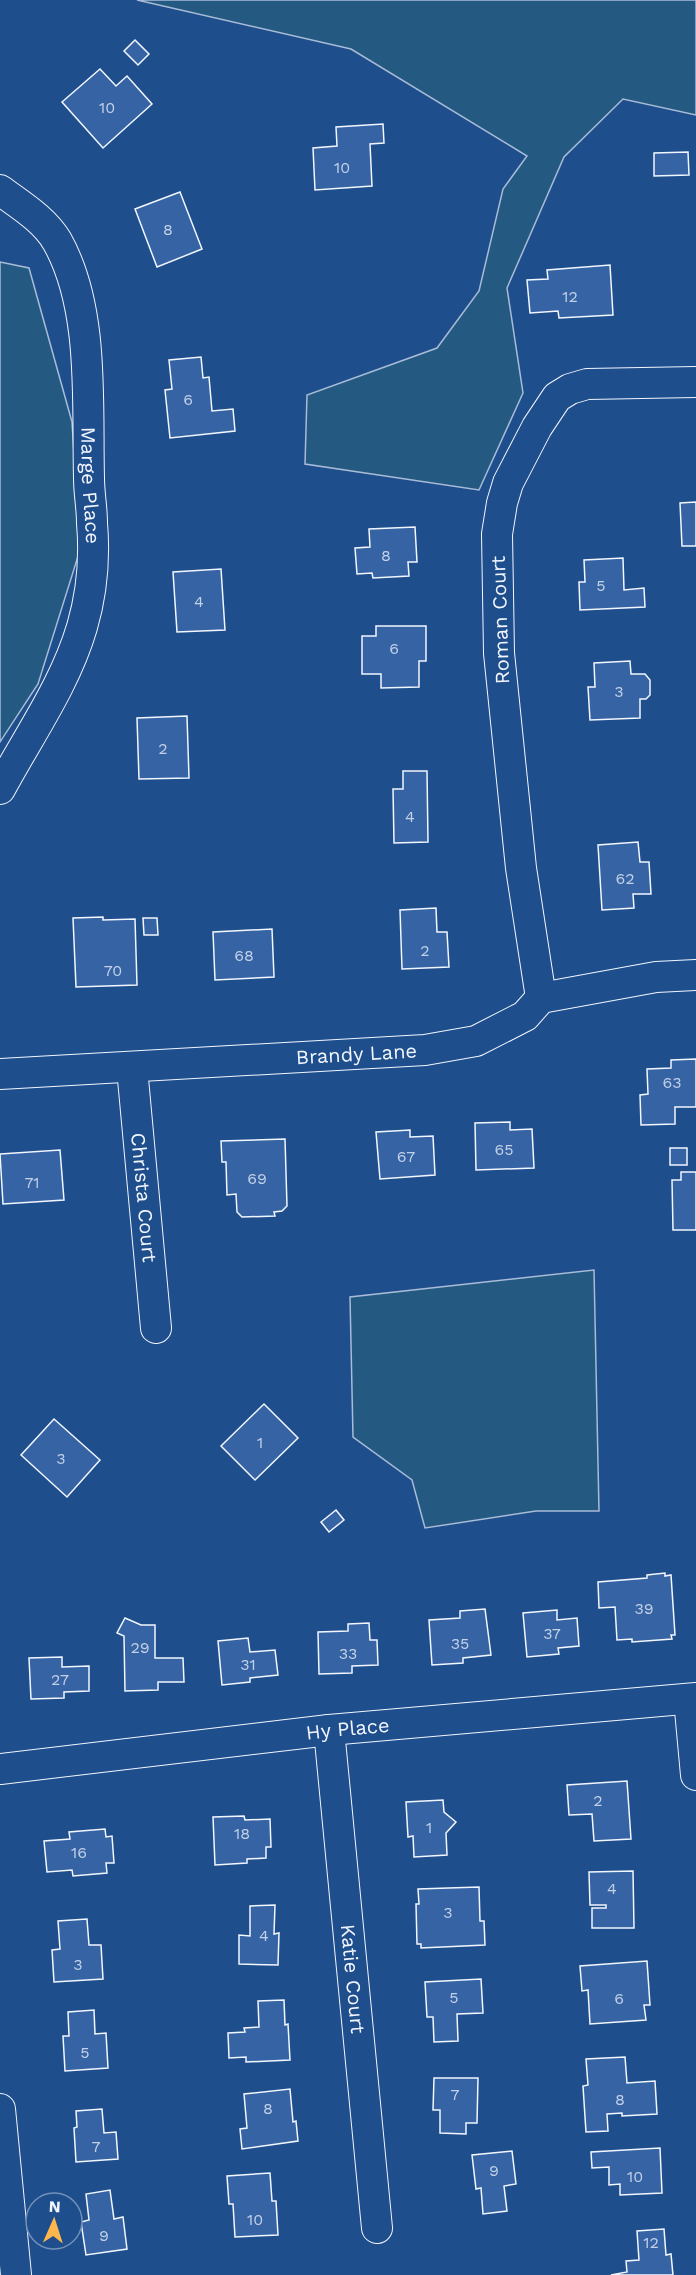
<svg xmlns="http://www.w3.org/2000/svg" width="696" height="2275" viewBox="0 0 696 2275" font-family="'Work Sans',sans-serif">
<style>
.green{fill:#245a82;stroke:#a8bbd7;stroke-width:1.5}
.building{fill:#3563a3;stroke:#f2f6ff;stroke-width:1.5}
.lines{fill:none;stroke-linecap:round;stroke-linejoin:round}
.minor-casing{stroke:#f2f6ff;stroke-width:32}
.minor{stroke:#1f4e8c;stroke-width:30}
.labels{text-anchor:middle;dominant-baseline:central;stroke-width:4.5;stroke-linejoin:round;paint-order:stroke}
.number-label{font-size:16px;fill:#c3d1e8}
.street-label{font-size:20px;fill:#f2f6ff;stroke:#1f4e8c}
</style>
<rect width="100%" height="100%" fill="#1f4e8c"/>
<g class="green">
<path d="M137 0H696V115L623 99 564 157 507 288 523 393 479 490 305 464 307 395 437 348 479 291 503 189 527 156 351 49Z"/>
<path d="M0 262 29 268 72 422 80 550 38 684 0 742Z"/>
<path d="M594 1270 599 1511H536L425 1528 412 1480 353 1437 350 1297Z"/>
</g>
<g class="building">
<path d="M135 40 149 54 138 65 124 51Z"/>
<path d="M100 69 116 86 127 76 152 104 103 148 62 102Z"/>
<path d="M383 124 384 143 370 144 372 186 315 190 313 148 337 146 336 127Z"/>
<path d="M688 152 689 175 654 176V153Z"/>
<path d="M180 192 202 249 157 267 135 209Z"/>
<path d="M610 265 613 315 559 318 558 311 530 313 527 280 548 279 547 270Z"/>
<path d="M201 357 203 378 209 377 212 411 233 409 235 431 170 438 165 390 172 389 169 360Z"/>
<path d="M696 502V546H682L680 503Z"/>
<path d="M415 527 417 562H408L409 576 373 578 372 573 357 574 355 548 370 547 369 529Z"/>
<path d="M623 558 624 590 644 588 645 607 580 610 579 582H585L584 560Z"/>
<path d="M221 569 225 630 177 632 173 572Z"/>
<path d="M376 626H426V661H419V687L381 688V674H362V636H376Z"/>
<path d="M630 661 631 674H645L650 680V695L646 699H640V718L590 720 588 687H595L594 663Z"/>
<path d="M187 716 189 778 139 779 137 718Z"/>
<path d="M403 771H427L428 842 394 843 393 789H403Z"/>
<path d="M638 842 640 862H649L651 894H633L634 908 602 910 598 845Z"/>
<path d="M436 908 437 932H447L449 967 402 969 400 910Z"/>
<path d="M103 917V920L135 919 137 985 76 987 73 918Z"/>
<path d="M143 918H157L158 935H144Z"/>
<path d="M272 929 274 977 215 980 213 932Z"/>
<path d="M696 1059V1107H675V1124L641 1125 640 1095 648 1094 647 1069 671 1068V1060Z"/>
<path d="M510 1122V1130L532 1129 534 1168 476 1170 475 1123Z"/>
<path d="M410 1130V1137L433 1136 435 1175 380 1179 376 1132Z"/>
<path d="M285 1139 287 1206 282 1211 274 1212 275 1216 242 1217 237 1212 236 1194 227 1195 226 1162H222L221 1141Z"/>
<rect x="670" y="1148" width="17" height="17"/>
<path d="M60 1150 64 1200 3 1204 0 1154Z"/>
<path d="M681 1172H696V1230H673L672 1180H681Z"/>
<path d="M264 1404 298 1438 255 1480 221 1446Z"/>
<path d="M54 1419 100 1460 67 1497 21 1455Z"/>
<path d="M336 1510 344 1520 329 1532 321 1522Z"/>
<path d="M665 1573V1576L671 1575 675 1635H671L672 1639 632 1642V1639L617 1640 615 1607 599 1608 598 1582 647 1578V1575Z"/>
<path d="M485 1609 491 1655 463 1658V1663L432 1665 429 1620 460 1618V1611Z"/>
<path d="M557 1610V1620L577 1618 579 1646 558 1648 559 1654 527 1657 523 1613Z"/>
<path d="M125 1618 141 1625H155V1658H183L184 1682H158V1690L125 1691 124 1636 117 1633Z"/>
<path d="M369 1623 370 1640H377L378 1665 352 1666V1673L319 1674 318 1632 348 1631V1624Z"/>
<path d="M248 1638 250 1652 275 1650 278 1675 250 1678V1682L222 1685 218 1641Z"/>
<path d="M62 1657V1667L89 1666V1691L64 1692V1698L31 1699 29 1658Z"/>
<path d="M627 1781 631 1839 594 1841 592 1814 569 1815 567 1785Z"/>
<path d="M443 1800 444 1812 456 1822 446 1833 447 1855 414 1857 413 1836 408 1837 406 1802Z"/>
<path d="M244 1816 245 1820 270 1819 271 1847H266V1858L247 1859V1863L215 1865 213 1817Z"/>
<path d="M105 1829 106 1837 112 1836 114 1863H106L107 1873 73 1876 72 1870 47 1872 44 1841 70 1839 69 1832Z"/>
<path d="M633 1871 634 1928H592V1908H606V1905H590L589 1872Z"/>
<path d="M479 1887 480 1921H484L485 1945 421 1948V1944H417L416 1904H419L418 1889Z"/>
<path d="M275 1905 274 1934 279 1933 278 1965 239 1964V1935L250 1936V1906Z"/>
<path d="M87 1919 89 1945H101L103 1979 54 1982 52 1950 60 1949 58 1921Z"/>
<path d="M647 1961 650 2005H644L646 2020 590 2024 588 1990 582 1991 580 1966Z"/>
<path d="M481 1979 483 2013 457 2014 458 2041 434 2042 433 2017H427L425 1982Z"/>
<path d="M284 2000 285 2025 288 2024 290 2060 246 2062V2057L229 2058 228 2033 245 2032 244 2028 259 2027 258 2001Z"/>
<path d="M94 2010 95 2034 106 2033 108 2068 65 2071 63 2036H69L68 2012Z"/>
<path d="M625 2057 627 2083 655 2081 657 2114 622 2116V2113L607 2114 608 2131 586 2132 583 2086 588 2085 586 2059Z"/>
<path d="M434 2078H478L477 2123H466V2134L440 2133V2110H433Z"/>
<path d="M290 2089 293 2122 296 2121 298 2141 242 2149 240 2129 247 2128 244 2094Z"/>
<path d="M102 2109 104 2133 116 2132 118 2159 76 2162 74 2128 77 2127 76 2111Z"/>
<path d="M660 2148 662 2193 620 2195V2184L609 2185V2167L592 2168 591 2152Z"/>
<path d="M512 2151 516 2184 504 2186 507 2211 483 2214 481 2188 476 2189 472 2155Z"/>
<path d="M270 2173 272 2201H276L278 2235 235 2237 233 2204H229L227 2176Z"/>
<path d="M110 2190 114 2219 123 2217 127 2249 86 2255 81 2222 89 2220 86 2194Z"/>
<path d="M664 2229 666 2255 671 2254 673 2275H611L627 2272 626 2261 639 2260 637 2231Z"/>
</g>
<g class="lines">
<defs>
<g id="minor">
<path id="s1" d="M0 190C20 205 44 219 57 241 95 308 87 404 89 478 89 493 92 508 92 523 95 558 92 593 82 627 65 685 29 735 0 789"/>
<path d="M541 998 521 868 499 653 497 534 502 503 508 483 537 427 557 397 570 389 587 384 696 382"/>
<path id="s2" d="M132 1068 156 1328"/>
<path id="s3" d="M0 1074 425 1050 476 1041 525 1016 541 998 656 977 696 975"/>
<path d="M689 1699 696 1775"/>
<path id="s4" d="M329 1730 377 2228"/>
<path id="s5" d="M0 1769 329 1730 696 1698"/>
<path d="M0 2109 16 2275"/>
</g>
</defs>
<use href="#minor" class="minor-casing"/>
<use href="#minor" class="minor"/>
</g>
<g class="labels">
<g class="number-label">
<text x="107" y="107">10</text>
<text x="342" y="167">10</text>
<text x="168" y="229">8</text>
<text x="570" y="296">12</text>
<text x="188" y="399">6</text>
<text x="386" y="555">8</text>
<text x="601" y="585">5</text>
<text x="199" y="601">4</text>
<text x="394" y="648">6</text>
<text x="619" y="691">3</text>
<text x="163" y="748">2</text>
<text x="410" y="816">4</text>
<text x="625" y="878">62</text>
<text x="425" y="950">2</text>
<text x="244" y="955">68</text>
<text x="113" y="970">70</text>
<text x="672" y="1082">63</text>
<text x="504" y="1149">65</text>
<text x="406" y="1156">67</text>
<text x="257" y="1178">69</text>
<text x="32" y="1182">71</text>
<text x="260" y="1442">1</text>
<text x="61" y="1458">3</text>
<text x="644" y="1608">39</text>
<text x="552" y="1633">37</text>
<text x="460" y="1643">35</text>
<text x="140" y="1647">29</text>
<text x="348" y="1653">33</text>
<text x="248" y="1664">31</text>
<text x="60" y="1679">27</text>
<text x="598" y="1800">2</text>
<text x="429" y="1827">1</text>
<text x="242" y="1833">18</text>
<text x="79" y="1852">16</text>
<text x="612" y="1888">4</text>
<text x="448" y="1912">3</text>
<text x="264" y="1935">4</text>
<text x="78" y="1964">3</text>
<text x="454" y="1997">5</text>
<text x="619" y="1998">6</text>
<text x="85" y="2052">5</text>
<text x="455" y="2094">7</text>
<text x="620" y="2099">8</text>
<text x="268" y="2108">8</text>
<text x="96" y="2146">7</text>
<text x="494" y="2170">9</text>
<text x="635" y="2176">10</text>
<text x="255" y="2219">10</text>
<text x="104" y="2235">9</text>
<text x="651" y="2242">12</text>
</g>
<g class="street-label">
<text stroke="none"><textPath href="#s1" startOffset="326">Marge Place</textPath></text>
<text transform="translate(500 620) rotate(-92)">Roman Court</text>
<text stroke="none"><textPath href="#s3" startOffset="357">Brandy Lane</textPath></text>
<text stroke="none"><textPath href="#s2" startOffset="130">Christa Court</textPath></text>
<text stroke="none"><textPath href="#s5" startOffset="350">Hy Place</textPath></text>
<text stroke="none"><textPath href="#s4" startOffset="250">Katie Court</textPath></text>
</g>
</g>
<g transform="translate(54 2221) rotate(3)"><circle r="28" fill="#1f4e8c" stroke="#7391ba" stroke-width="1.5"/>
<path d="M0-4.5L10 22L0 15L-10 22Z" fill="#ffb74d"/>
<text y="-9" font-size="16" font-weight="bold" text-anchor="middle" fill="#f2f6ff">N</text>
</g>
</svg>
